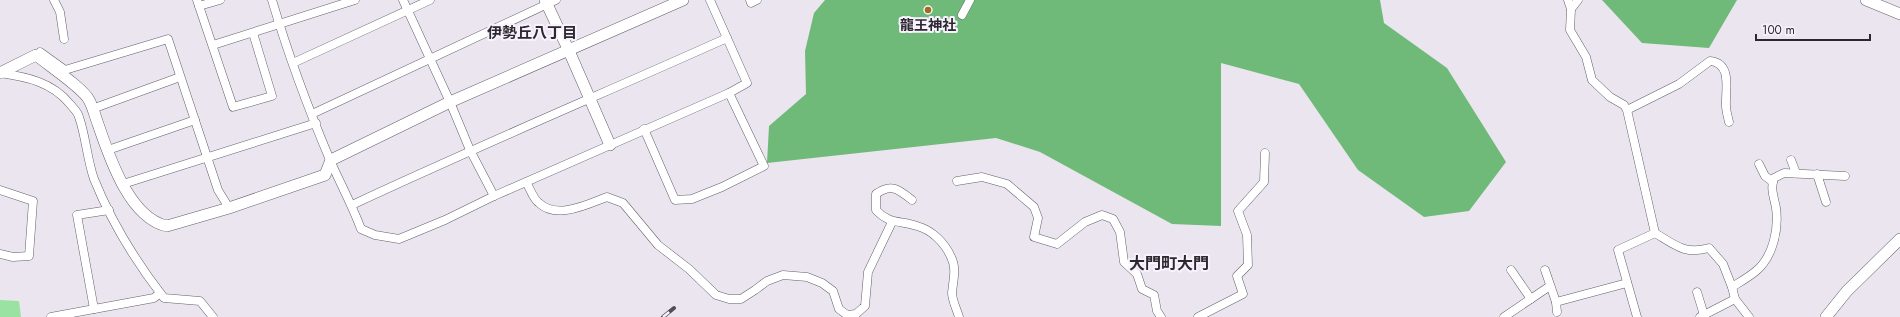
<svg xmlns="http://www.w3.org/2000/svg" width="1900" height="317" viewBox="0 0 1900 317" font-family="Jost,'Noto Sans JP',sans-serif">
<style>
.green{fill:#99e2a1}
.forest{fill:#70ba79}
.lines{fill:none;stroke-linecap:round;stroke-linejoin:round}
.street-casing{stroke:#645f69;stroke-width:9}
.secondary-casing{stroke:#645f69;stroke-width:12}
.street{stroke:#fff;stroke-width:8}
.secondary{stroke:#fff;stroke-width:11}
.rail-casing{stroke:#504e54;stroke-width:4}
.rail{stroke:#f8f2fe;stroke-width:2.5;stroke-dasharray:8;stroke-linecap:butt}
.poi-dot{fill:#9e6d21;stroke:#f8f2fe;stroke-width:1.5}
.labels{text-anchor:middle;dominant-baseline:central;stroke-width:4;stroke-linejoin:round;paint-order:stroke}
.poi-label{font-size:14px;font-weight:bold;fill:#2b292e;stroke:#f8f2fe}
.neighbourhood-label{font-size:15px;font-weight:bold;fill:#2b292e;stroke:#f8f2fe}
.quarter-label{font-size:16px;font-weight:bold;fill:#2b292e;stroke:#f8f2fe}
</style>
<rect width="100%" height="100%" fill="#ebe5f0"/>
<path class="green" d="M0 300 19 301 21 317H0Z"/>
<g class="forest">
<path d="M825 0H1380L1384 23 1447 68 1506 162 1469 211 1424 217 1358 170 1299 84 1221 63V226L1172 224 1040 152 996 138 767 163 769 126 806 94 805 51 814 13Z"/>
<path d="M1602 0H1737L1709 48 1642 43Z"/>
</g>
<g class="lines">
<defs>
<g id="street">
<path d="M54 0 60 12 64 39"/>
<path d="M197 0 233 107 272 96 253 33"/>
<path d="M272 0C288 54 308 108 330 160 340 183 352 205 361 229L375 235 399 239 445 220 494 196 729 93 747 83 710 0"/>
<path d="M403 0 450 102 470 150 494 196"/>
<path d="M750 0 751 3 757 0"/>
<path d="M1568 0 1571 9 1570 30 1586 57 1592 80 1610 97 1624 105 1627 110 1655 233C1675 245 1685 255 1709 248L1723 264 1732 287 1735 299 1749 317"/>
<path d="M199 6 220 0"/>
<path d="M1571 9 1578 0"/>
<path d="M962 15 970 0"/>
<path d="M213 45 355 0"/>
<path d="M40 52 65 70 168 39 218 190 229 208"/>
<path d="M293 63 430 0"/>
<path d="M0 73C27 77 52 82 70 104 73 108 78 112 79 117 86 137 87 159 94 179 111 221 136 262 164 298L200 301 213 317"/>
<path d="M92 109 180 77"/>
<path d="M1627 110 1679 84 1710 61C1733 63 1725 91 1726 106 1726 111 1728 117 1729 122"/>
<path d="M312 114 556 0"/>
<path d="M644 129 675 200 692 199 722 187 764 166 729 93"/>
<path d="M108 150 195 120"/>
<path d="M1791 160 1796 173"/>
<path d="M1759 164 1765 176 1773 182"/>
<path d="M1817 174 1826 202"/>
<path d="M957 181 982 177 1007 184 1034 207 1038 218 1034 237 1057 244 1085 222 1102 215 1113 219 1120 232 1124 262 1137 274 1142 289 1154 295 1157 311 1161 317"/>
<path d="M526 182C530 188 533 199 539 203 557 220 588 204 607 197L623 203 658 245 689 269 716 295 729 299H741L755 290 767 281 783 275 807 277 822 283 833 291 839 309 847 315 856 314 865 306 868 272 892 222"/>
<path d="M123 184 316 123"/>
<path d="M0 190 33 201 29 256 13 257 0 254"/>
<path d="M912 200C898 189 891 183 876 194V210C890 225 900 220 917 226 932 230 945 243 951 257 957 268 953 281 952 293 952 300 957 310 959 317"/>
<path d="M352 205C476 147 602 94 727 38"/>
<path d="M1511 270 1531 299"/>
<path d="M1545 270 1556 302 1557 312"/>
<path d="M1732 287C1740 282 1749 277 1756 271 1773 257 1779 229 1776 208 1774 197 1770 188 1774 178L1784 173 1845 176"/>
<path d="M1697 292 1704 315"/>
<path d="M1556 302 1627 283"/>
<path d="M94 309 77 215 109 210"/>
<path d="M51 317 154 298 160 293"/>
<path d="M1198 317 1243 294 1237 276 1248 265 1247 235 1238 211 1264 182 1265 153"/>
<path d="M1504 317 1550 286"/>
<path d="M1637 317 1618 250 1655 233"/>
<path d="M1700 317 1735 299"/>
</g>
<g id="secondary">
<path d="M545 0 569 51 610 145"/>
<path d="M1866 0 1900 14"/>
<path d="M0 73 36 55C48 65 83 88 89 100 93 107 95 116 98 124 109 156 129 218 167 226L229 208 325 175 331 160 450 102 683 0"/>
<path d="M1826 317 1847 291 1900 239"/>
</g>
</defs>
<use href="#street" class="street-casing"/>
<use href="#secondary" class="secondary-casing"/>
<use href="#street" class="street"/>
<use href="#secondary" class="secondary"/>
<defs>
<path id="rail" d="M663 317 674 308"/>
</defs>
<use href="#rail" class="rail-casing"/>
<use href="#rail" class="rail"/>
</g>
<circle class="poi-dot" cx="928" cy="10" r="4"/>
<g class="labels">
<g class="poi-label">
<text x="928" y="25">龍王神社</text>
</g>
<g class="neighbourhood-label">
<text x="532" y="33">伊勢丘八丁目</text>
</g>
<g class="quarter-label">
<text x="1169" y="263">大門町大門</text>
</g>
</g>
<path d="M1756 34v6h114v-6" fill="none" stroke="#2b292e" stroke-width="2"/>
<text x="1762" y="34" font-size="12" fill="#2b292e" stroke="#f8f2fe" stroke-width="3" paint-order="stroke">100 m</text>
</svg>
